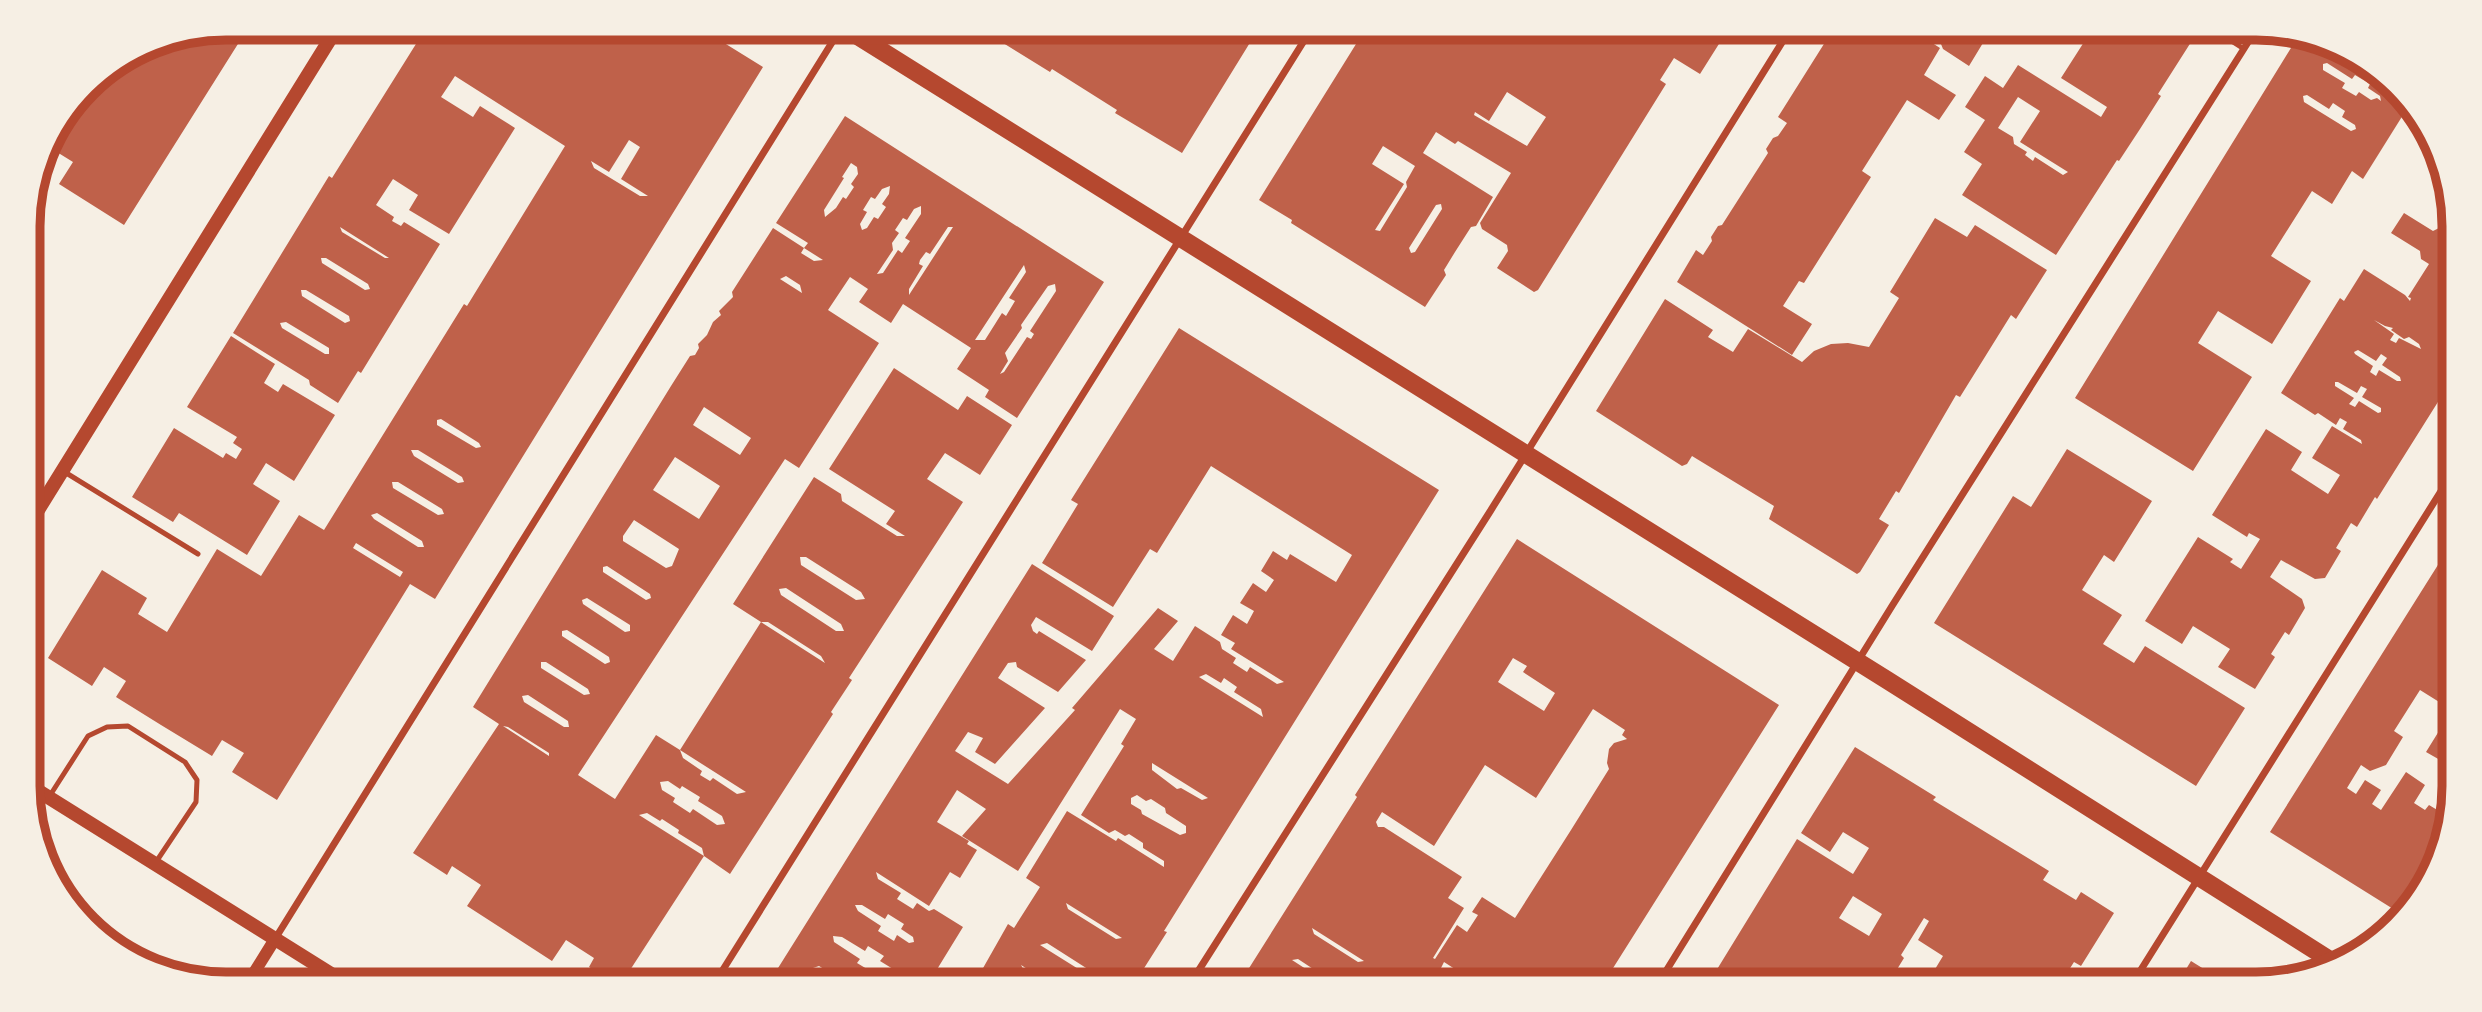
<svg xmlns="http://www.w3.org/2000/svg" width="2482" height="1012" viewBox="0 0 2482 1012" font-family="'Titillium Web',sans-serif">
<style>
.building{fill:#bf614a;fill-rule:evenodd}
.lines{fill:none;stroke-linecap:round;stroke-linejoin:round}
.service{stroke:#b5482f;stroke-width:5}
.minor{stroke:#b5482f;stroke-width:7}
.tertiary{stroke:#b5482f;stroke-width:12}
.secondary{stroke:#b5482f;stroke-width:14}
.primary{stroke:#b5482f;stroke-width:18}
.rim{fill:none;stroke:#b5482f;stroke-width:9}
</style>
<rect width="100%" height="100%" fill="#f6efe4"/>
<g class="building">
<path d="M227 28H248L124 225 59 184 73 162 52 149 51 145 95 78 151 43Z"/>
<path d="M426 28H700L763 67 435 599 410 584 277 800 232 772 244 753 222 740 212 756 161 725 116 697 126 681 104 667 92 686 48 658 102 570 147 598 138 614 167 632 217 549 261 576 299 515 324 530 464 304 467 306 565 146 455 76 441 97 473 117 480 106 515 128 449 234 409 210 418 195 393 179 376 205 394 217 392 221 401 226 404 222 440 244 361 373 358 371 338 403 310 385 309 380 233 333 329 176 332 178ZM629 140 640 147 621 179 648 196H640L594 168 591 161 609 172ZM340 227 389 258H385L342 232ZM321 258H326L368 284 370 289 365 290 322 263ZM301 290H306L349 316 350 321 345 323 302 296ZM286 322 329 348V354H325L282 328 280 323ZM441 419 479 443 481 447 476 448 437 425V420ZM411 450H418L454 472 462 477 464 482 458 483 414 456ZM392 482H398L442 509 444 514 438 515 393 488ZM377 513 422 541 424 547H418L374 519 371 515ZM356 543 403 572 400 577 353 548Z"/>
<path d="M979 28H1259L1182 153 1115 113 1117 110 1052 69 1050 72Z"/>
<path d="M1366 28H1729L1700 74 1674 58 1660 80 1666 84 1538 290 1534 292 1497 268 1508 251 1507 245 1482 229 1480 223 1511 173 1458 141 1455 144 1436 132 1423 153 1493 197 1476 226 1471 227 1455 252 1444 270 1446 275 1425 307 1291 223 1292 220 1259 200ZM1507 92 1546 117 1527 146 1474 115 1475 112 1489 121ZM1383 146 1415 166 1406 182 1407 187 1380 231 1375 230 1404 184 1372 164ZM1441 204 1442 209 1415 252 1411 253 1409 248 1436 205Z"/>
<path d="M1834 28H1909L1940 48 1924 75 1956 95 1939 120 1907 100 1862 171 1871 177 1804 283 1799 281 1783 306 1812 324 1792 355 1677 282 1696 250 1703 255 1712 241 1711 237 1718 226 1722 225 1768 153 1766 149 1773 138 1778 136 1787 123 1778 117Z"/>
<path d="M1924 28H1992L1969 66 1943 49 1941 44 1931 37V32Z"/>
<path d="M2093 28H2200L2158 94 2161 96 2140 129 2119 161 2117 160 2056 255 1962 195 1982 164 1964 152 1985 120 1965 107 1985 76 2003 88 2018 65 2101 117 2107 107 2061 78ZM2018 97 2040 111 2020 142 2068 172 2063 175 2035 157 2033 161 2025 155 2027 152 2014 144 2013 137 1998 128Z"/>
<path d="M2299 35 2320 39 2413 105 2416 112 2411 119 2403 115 2363 179 2352 171 2332 204 2312 191 2271 256 2311 281 2272 344 2218 311 2198 343 2252 377 2193 471 2075 398ZM2327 63 2352 79 2355 75 2370 84 2368 88 2380 96 2381 101 2377 98 2371 100 2359 92 2356 96 2342 88 2345 83 2323 70V64ZM2307 95 2329 109 2333 103 2345 111 2342 117 2355 125 2356 129 2351 131 2304 102 2303 96Z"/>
<path d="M845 116 1104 282 1017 418 985 397 989 390 957 369 971 348 903 304 891 323 859 302 868 289 850 277 828 310 879 343 799 468 785 459 578 775 615 799 656 735 680 750 761 622 733 604 814 477 841 494 842 501 897 536H905L886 524 895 511 829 469 894 368 958 410 967 396 1012 425 980 475 945 453 927 479 963 502 849 678 852 680 831 712 833 714 730 874 704 856 621 984H616L589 967 594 958 566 940 552 961 467 906 481 885 452 866 447 875 413 853 499 724 473 707 671 386 690 356 695 355 699 348 698 344 707 335 713 322 721 315 719 311 733 297 732 292 773 228 804 248 808 243 776 223ZM851 163 857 167 858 174 851 184 854 187 846 199 843 197 836 208 825 217 824 210 844 178 842 177ZM890 186 889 194 882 204 886 207 878 219 874 217 867 228 862 230 860 224 867 212 863 210 871 197 875 199 882 189ZM921 206V214L905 238 910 241 902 253 898 250 883 273 877 274 893 250 892 243 899 233 895 230 903 218 907 220 914 209ZM948 227H953L909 295V289L923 266 919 264 920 260 926 252 930 254ZM804 248 823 260 814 261 801 253ZM1024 265 1026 272 1009 298 1015 301 1006 316 1002 313 985 340H975ZM786 276 800 285 802 293 780 279ZM1055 284 1056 291 1030 331 1034 334 1031 339 1027 337 1004 372 1000 374 1008 361 1005 353 1022 328 1021 325 1048 286ZM704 407 751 438 740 455 693 425ZM675 457 720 486 699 519 653 490ZM634 520 679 549 672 566 666 568 623 541V536ZM800 557H806L861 592 865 599 856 600 801 565ZM607 566 650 594 651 598 646 600 603 572V567ZM786 588 841 624 844 631H836L781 595 779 589ZM587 598 630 625V631L625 632 583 604 582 600ZM761 622H768L821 656 825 663ZM567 630 609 657 610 662 605 664 562 636V631ZM541 662H546L588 689 590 694 584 695 541 668ZM528 695 568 721 569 727H564L524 702 522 696ZM503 726 508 727 549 753V756ZM680 750 746 792 737 794 713 778 710 781 700 775 702 771 683 758ZM668 781 680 789 682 786 700 797 698 801 722 816 725 824 717 825 693 809 690 813 673 802 675 798 662 790 660 782ZM647 813 660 821 662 819 679 830 678 833 702 848 704 856 639 815Z"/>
<path d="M2452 209 2453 378 2377 499 2375 497 2357 527 2351 523 2336 548 2341 551 2325 578 2315 579 2281 560 2270 577 2302 599 2305 608 2289 635 2285 632 2271 654 2275 657 2255 689 2218 667 2230 649 2193 626 2182 644 2145 621 2198 537 2233 559 2230 562 2241 569 2260 539 2249 533 2247 537 2212 515 2266 429 2302 452 2291 470 2328 494 2340 475 2312 458 2332 426 2362 444 2361 440 2343 429 2347 422 2340 418 2336 425 2318 413 2315 415 2281 393 2340 298 2344 301 2364 269 2405 295 2410 301 2411 298 2408 297 2429 264 2421 259 2420 251 2391 233 2404 213 2433 231 2441 227ZM2374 320 2385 326 2393 328 2391 330 2404 339 2409 337 2419 344 2421 349 2399 338 2396 343 2390 340 2394 334ZM2358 350 2376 361 2381 354 2387 358 2382 365 2400 377 2401 381H2397L2379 370 2376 376 2370 372 2373 366 2355 354 2354 352ZM2335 382H2338L2357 393 2361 386 2367 389 2362 397 2381 408V412L2378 413 2359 401 2355 407 2349 404 2354 398 2335 386Z"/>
<path d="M1935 218 1967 237 1975 225 2047 270 2016 319 2011 315 1960 397 1956 395 1899 493 1896 491 1879 519 1889 525 1860 572 1857 574 1769 519 1774 506 1692 456 1687 464 1682 466 1596 411 1665 299 1713 330 1708 337 1733 352 1748 329 1802 362 1814 351 1831 344 1848 343 1869 347 1899 298 1890 292Z"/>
<path d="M29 273 44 283 29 307Z"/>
<path d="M1179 328 1439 490 1164 931 1167 932 1134 984H1051L1021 965 1025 972 1037 979 1034 984H974L1008 924 1014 928 1040 887 1026 878 1067 811 1116 841 1118 838 1164 867V861L1143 848V843L1129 834 1125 836 1115 830 1109 833 1081 815 1124 746 1121 744 1136 719 1120 709 1018 871 962 836 986 809 957 790 937 822 969 841 967 844 977 850 960 878 950 872 929 906 876 872 878 879 901 893 897 899 913 909 917 903 929 911 934 909 963 927 928 984H858L848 978 845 982 819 966 813 968 839 984H768L1032 564 1114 616 1092 651 1036 617 1031 625 1033 631 1037 634 1039 631 1086 660 1058 692 1017 667 1016 662 1008 663 998 678 1045 708 995 764 975 752 983 738 968 732 955 751 1008 784 1075 710 1072 708 1158 608 1178 621 1154 649 1173 661 1195 626 1220 642 1222 649 1236 658 1233 663 1247 672 1250 667 1277 684 1284 682 1231 649 1235 643 1221 635 1233 615 1247 624 1254 611 1240 603 1253 583 1266 592 1274 580 1261 571 1273 551 1287 560 1290 554 1336 582 1352 555 1211 466 1157 553 1150 549 1113 607 1042 563 1078 504 1071 500ZM1206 674 1221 683 1224 678 1237 687 1234 692 1261 709 1263 717 1199 677ZM1152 763 1208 798 1202 800 1181 788 1177 789 1152 770ZM1137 795 1146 801 1151 799 1165 808 1166 813 1186 826V833L1180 835 1142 814 1141 810 1131 804V798ZM1066 903 1122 938 1116 939 1068 909ZM855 905H862L885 919 888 914 904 924 901 929 913 937 914 942 909 943 897 935 894 941 878 931 881 926 858 911ZM833 936 842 937 865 951 868 946 884 956 880 961 893 969 894 975 898 977 893 979 880 970 877 975 857 963 860 959 834 942ZM1047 943 1094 973 1096 980 1040 945Z"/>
<path d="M231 336 275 364 264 383 278 392 283 384 335 415 294 481 266 463 253 484 280 501 247 555 179 513 173 522 132 497 174 428 223 458 226 453 236 459 242 449 233 443 237 437 187 407Z"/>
<path d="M29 343 43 352 29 374Z"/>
<path d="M2067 449 2152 501 2114 562 2104 555 2082 590 2122 615 2103 644 2134 663 2145 646 2245 708 2196 786 1934 623 2013 496 2031 507Z"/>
<path d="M1517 539 1779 705 1603 984H1478L1444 962 1433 984H1400L1392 979 1389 984H1336L1298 959 1292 960 1309 971 1305 978 1314 984H1239L1357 797 1355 795ZM1513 658 1527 666 1523 672 1555 693 1544 711 1498 682ZM1593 709 1625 730 1622 735 1627 739 1614 743 1609 749 1607 763 1609 769 1571 830 1515 918 1482 897 1472 912 1478 915 1467 932 1457 925 1435 959 1433 958 1464 908 1448 898 1462 877 1384 827H1378L1376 822 1382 812 1434 846 1485 765 1536 798ZM1312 928 1364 961 1358 962 1314 934Z"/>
<path d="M2453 541 2454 636 2447 647 2454 651V768L2426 752 2452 710 2420 690 2394 731 2403 737 2386 765 2370 771 2361 765 2347 788 2356 794 2365 780 2381 790 2372 804 2381 810 2406 772 2425 785 2414 803 2425 810 2429 805 2449 817 2443 850 2398 912 2270 832Z"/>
<path d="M1855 747 1936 797 1933 800 2049 871 2043 880 2076 900 2081 892 2114 913 2081 966 2074 962 2060 984H1926L1943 956 1918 940 1929 921 1924 918 1901 955 1904 958 1888 984H1708L1797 839 1853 874 1869 848 1843 832 1830 852 1801 833ZM1853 896 1882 914 1869 936 1839 918Z"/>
<path d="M95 920 127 940 187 977 162 973 91 926Z"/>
<path d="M2191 961 2228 984H2177Z"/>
</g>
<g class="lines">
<g class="service">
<path d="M2211 28 2244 49"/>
<path d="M63 471 198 554"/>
<path d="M49 797 88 736 107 727 128 726 185 762 197 780 196 802 156 862"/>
</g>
<g class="minor">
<path d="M275 939 841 28"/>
<path d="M714 984 1312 28"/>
<path d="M1190 984 1491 510 1791 28"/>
<path d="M1658 984 1892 606 2257 28"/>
<path d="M2132 984 2453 472"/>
</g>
<path class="tertiary" d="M247 984 275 939"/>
<g class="secondary">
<path d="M30 523 337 28"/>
<path d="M32 787 347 984"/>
</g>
<path class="primary" d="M845 28 1887 680 2330 960"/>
</g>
<path d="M0 0H2482V1012H0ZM226 40H2256A186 186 0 0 1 2442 226V786A186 186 0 0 1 2256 972H226A186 186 0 0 1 40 786V226A186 186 0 0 1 226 40Z" fill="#f6efe4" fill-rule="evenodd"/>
<path class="rim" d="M226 40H2256A186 186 0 0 1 2442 226V786A186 186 0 0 1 2256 972H226A186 186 0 0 1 40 786V226A186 186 0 0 1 226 40Z"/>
</svg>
